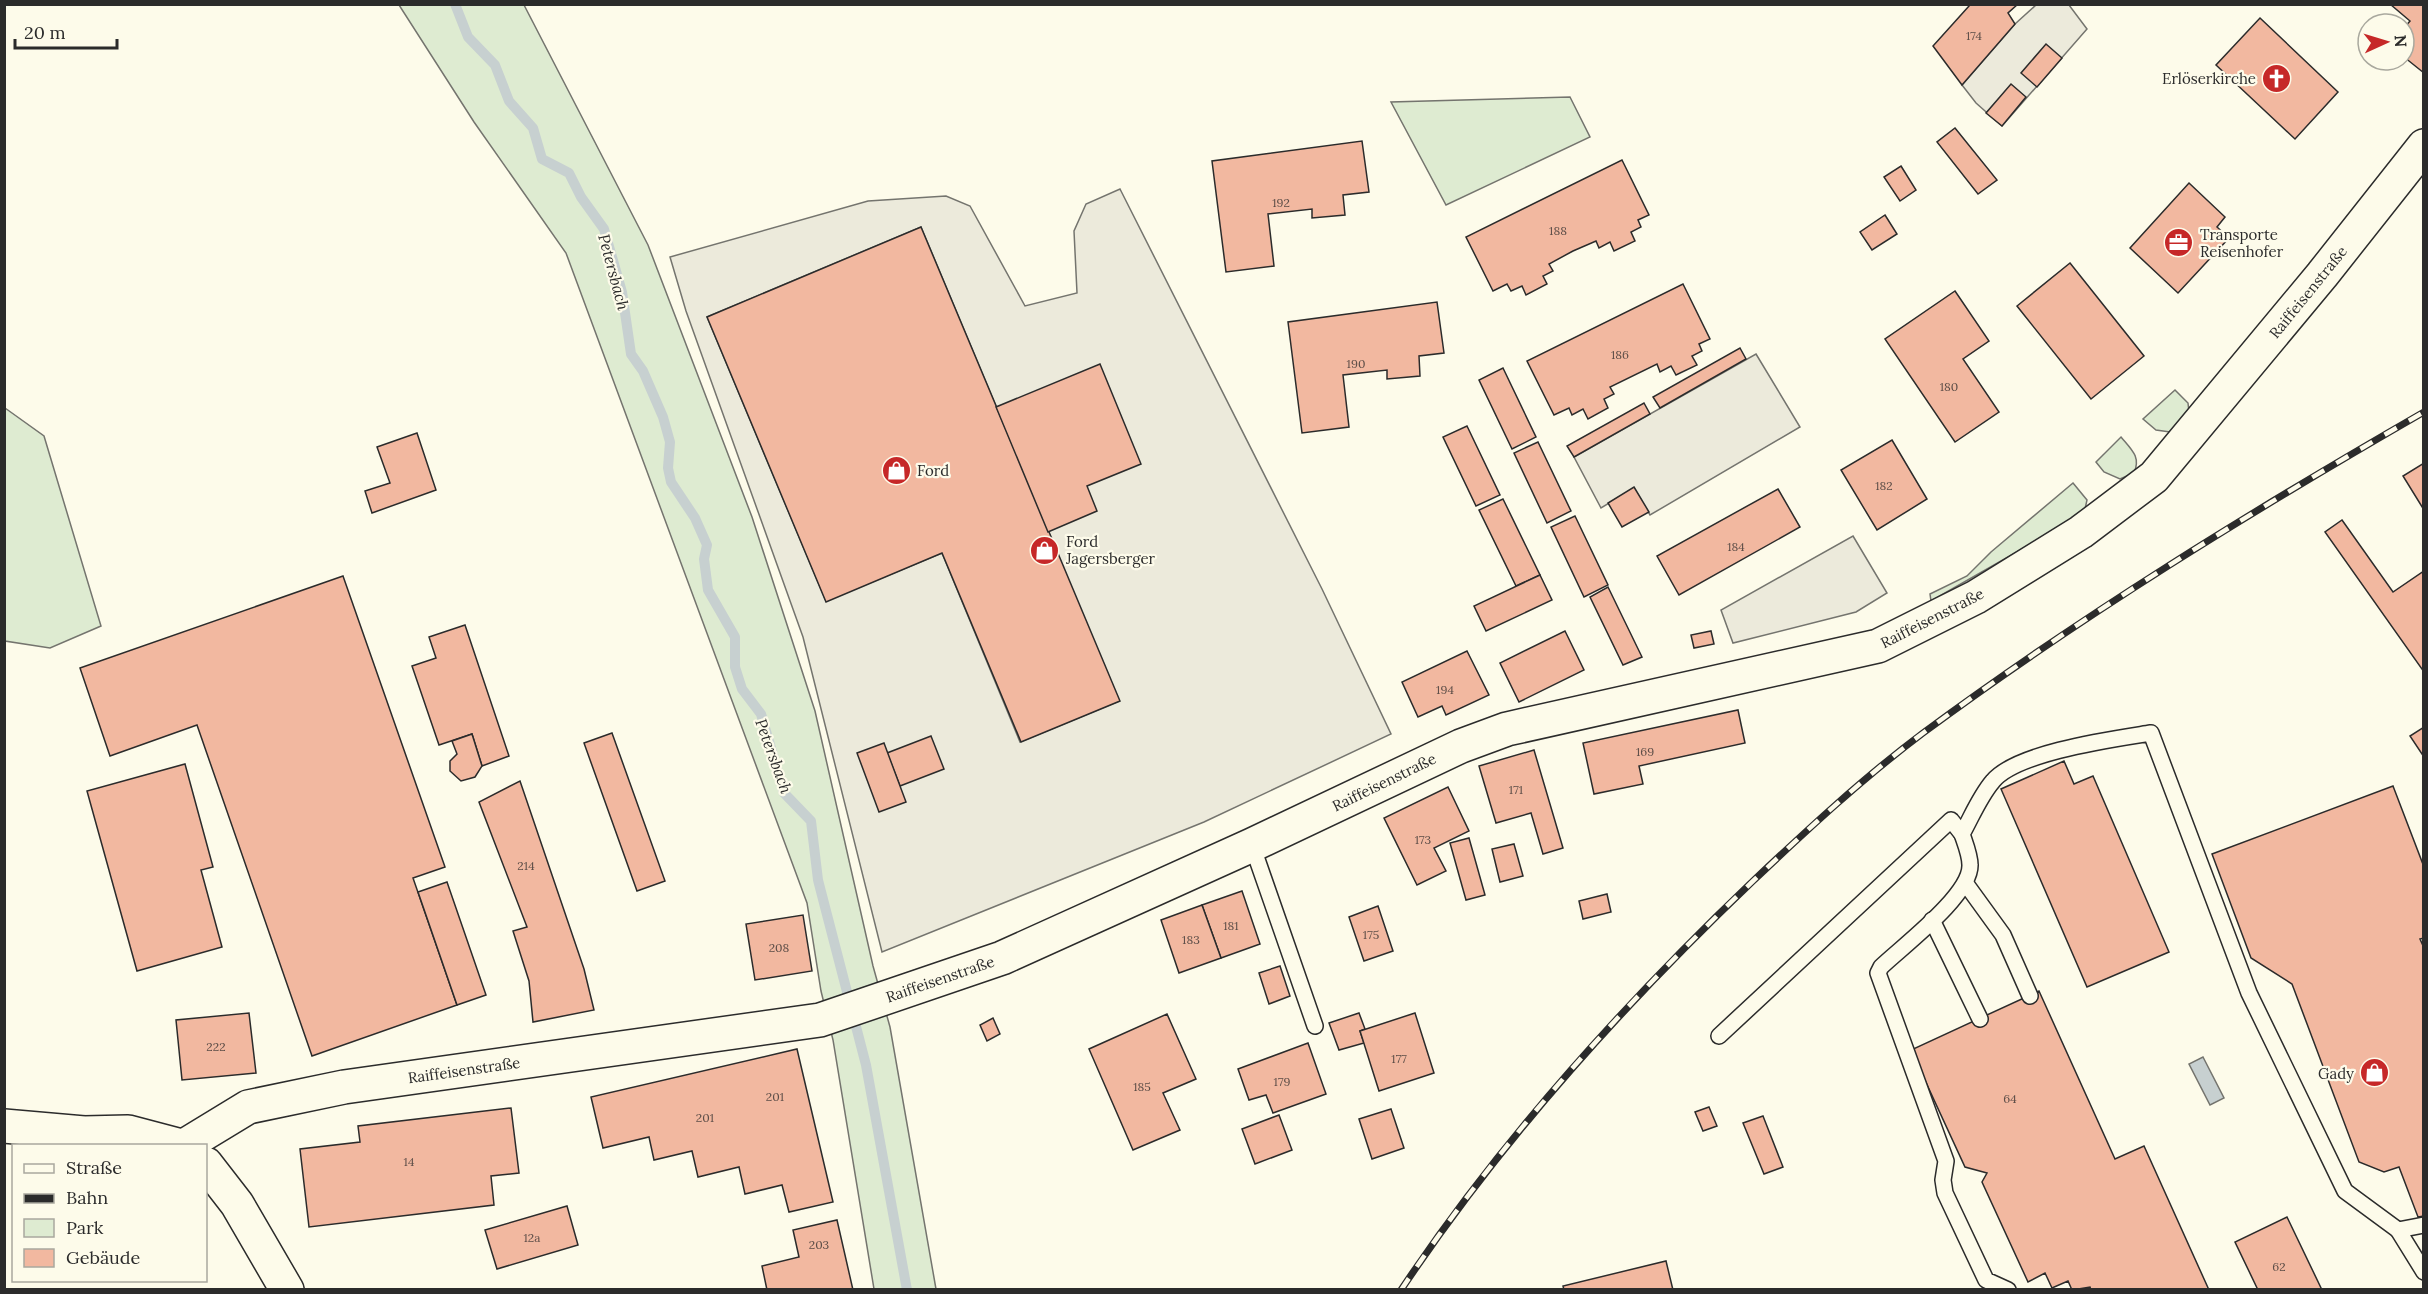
<svg xmlns="http://www.w3.org/2000/svg" width="2428" height="1294" viewBox="0 0 2428 1294" font-family="Lora,serif">
<style>
.green{fill:#deebd1;stroke:#74746e;stroke-width:1.5}
.parking{fill:#eceadb;stroke:#74746e;stroke-width:1.5;fill-rule:evenodd}
.water{fill:#c7d0d0;stroke:#74746e;stroke-width:1.5}
.lines{fill:none;stroke-linecap:round;stroke-linejoin:round}
.stream{stroke:#c7d0d0;stroke-width:10}
.building{fill:#f2b8a0;stroke:#2b2b2b;stroke-width:1.5}
.service-casing{stroke:#2b2b2b;stroke-width:18}
.tertiary-casing{stroke:#2b2b2b;stroke-width:36}
.secondary-casing{stroke:#2b2b2b;stroke-width:36}
.service{stroke:#fdfbea;stroke-width:15}
.tertiary{stroke:#fdfbea;stroke-width:33}
.secondary{stroke:#fdfbea;stroke-width:33}
.rail-casing{stroke:#2b2b2b;stroke-width:7}
.rail{stroke:#fdfbea;stroke-width:4.5;stroke-dasharray:14;stroke-linecap:butt}
.labels{text-anchor:middle;dominant-baseline:central;stroke-width:4.5;stroke-linejoin:round;paint-order:stroke}
.number-label{font-size:12px;fill:#5d4e48}
.poi-label{font-size:15px;fill:#2b2b2b;stroke:#fdfbea;text-anchor:start}
.street-label{font-size:15px;fill:#2b2b2b;stroke:#fdfbea}
.water-label{font-size:16px;font-style:italic;fill:#2b2b2b;stroke:#fdfbea}
</style>
<rect width="100%" height="100%" fill="#fdfbea"/>
<g class="green">
<path d="M399 5H524L648 245 752 517 815 711 873 966 890 1027 936 1289H874L833 1040 821 991 807 903 566 253 474 122Z"/>
<path d="M1570 97 1590 137 1446 205 1391 102Z"/>
<path d="M2175 390 2188 403 2189 412 2170 432 2156 430 2143 419Z"/>
<path d="M5 408 44 436 101 626 50 648 5 641Z"/>
<path d="M2121 437C2132 450 2141 457 2134 473L2120 479 2104 472 2096 462Z"/>
<path d="M2073 483 2087 500 2085 509 2057 529 1931 601 1930 594 1967 576 1991 552Z"/>
</g>
<g class="parking">
<path d="M2036 5H2069L2087 29 2002 126 1976 103 1962 85 2015 24Z"/>
<path d="M1120 189 1322 589 1391 734 1204 822 882 952 803 637 686 311 670 257 868 201 946 196 970 206 1025 306 1077 293 1074 231 1086 204ZM921 227 1119 701 1020 742 942 553 826 601 707 317Z"/>
<path d="M1756 354 1800 427 1650 515 1634 488 1601 508 1574 457Z"/>
<path d="M1853 536 1887 593 1856 612 1733 643 1721 610Z"/>
</g>
<path class="water" d="M2203 1057 2224 1098 2210 1105 2189 1064Z"/>
<g class="lines">
<path class="stream" d="M455 4 468 37 495 65 509 101 533 128 542 159 569 173 581 197 604 229 622 292 631 354 643 371 663 417 670 442 668 468 671 482 695 518 707 545 704 559 708 590 735 637V667L742 689 761 714 784 793 811 821 818 880 866 1065 907 1290"/>
</g>
<g class="building">
<path d="M1967 4H2018L2008 13 2015 24 1962 85 1933 46 1969 6Z"/>
<path d="M2390 4H2424V73L2404 57V28L2410 21Z"/>
<path d="M2260 18 2338 92 2295 139 2216 65Z"/>
<path d="M2046 44 2062 58 2037 87 2021 73Z"/>
<path d="M2011 84 2026 97 2002 126 1986 113Z"/>
<path d="M1955 128 1997 180 1978 194 1937 142Z"/>
<path d="M1362 141 1369 192 1343 195 1345 215 1312 218V209L1268 214 1274 266 1226 272 1212 161Z"/>
<path d="M1622 160 1649 215 1638 220 1641 227 1631 232 1635 241 1614 251 1610 242 1599 248 1596 241 1573 251 1549 264 1553 271 1543 276 1547 284 1526 295 1522 286 1511 291 1507 284 1493 291 1466 237Z"/>
<path d="M1901 166 1916 190 1900 201 1884 177Z"/>
<path d="M2189 183 2225 217 2217 227 2229 238 2178 293 2130 248Z"/>
<path d="M1885 215 1897 234 1872 250 1860 232Z"/>
<path d="M921 227 1120 701 1021 742 942 553 826 602 707 317Z"/>
<path d="M2070 263 2144 356 2091 399 2017 306Z"/>
<path d="M1683 284 1710 339 1699 344 1702 351 1692 356 1697 365 1676 375 1671 366 1660 372 1657 364 1610 387 1614 394 1604 399 1608 408 1588 419 1583 409 1572 415 1569 408 1554 415 1527 361Z"/>
<path d="M1955 291 1989 341 1963 359 1999 412 1955 442 1885 339Z"/>
<path d="M1437 302 1444 353 1419 356 1420 376 1387 379V370L1343 375 1349 427 1302 433 1288 322Z"/>
<path d="M1740 348 1746 359 1660 408 1653 397Z"/>
<path d="M1100 364 1141 464 1087 486 1097 511 1048 532 996 407Z"/>
<path d="M1503 368 1536 437 1512 449 1479 380Z"/>
<path d="M1644 403 1650 414 1574 457 1567 446Z"/>
<path d="M1467 426 1500 495 1476 506 1443 437Z"/>
<path d="M417 433 436 490 372 513 365 491 390 483 377 447Z"/>
<path d="M1892 440 1927 499 1877 530 1841 470Z"/>
<path d="M1538 442 1571 511 1547 523 1514 453Z"/>
<path d="M2424 463V510L2403 476Z"/>
<path d="M1634 487 1649 512 1622 527 1608 503Z"/>
<path d="M1778 489 1800 527 1679 595 1657 556Z"/>
<path d="M1503 499 1540 575 1516 586 1479 510Z"/>
<path d="M1575 516 1608 585 1584 597 1551 527Z"/>
<path d="M2342 520 2393 592 2424 571V672L2325 532Z"/>
<path d="M1540 575 1552 600 1486 631 1474 606Z"/>
<path d="M343 576 445 867 413 878 457 1005 312 1056 197 725 110 756 80 668Z"/>
<path d="M1608 587 1642 657 1623 665 1590 597Z"/>
<path d="M465 625 509 756 482 766 472 734 439 745 412 666 436 658 429 637Z"/>
<path d="M1565 631 1584 670 1519 702 1500 663Z"/>
<path d="M1711 631 1714 644 1694 648 1691 635Z"/>
<path d="M1467 651 1489 695 1446 715 1442 706 1418 717 1402 682Z"/>
<path d="M1738 710 1745 743 1639 766 1643 784 1594 794 1583 743Z"/>
<path d="M2424 727V757L2410 736Z"/>
<path d="M612 733 665 881 637 891 584 743Z"/>
<path d="M472 734 482 766 475 777 461 781 450 771V761L457 754 452 741Z"/>
<path d="M931 736 944 769 900 786 887 753Z"/>
<path d="M884 743 906 802 879 812 857 753Z"/>
<path d="M1534 750 1563 848 1543 854 1531 813 1496 823 1479 766Z"/>
<path d="M2064 761 2074 784 2093 776 2169 952 2087 987 2001 789Z"/>
<path d="M185 764 213 867 201 870 222 947 137 971 87 791Z"/>
<path d="M520 781 584 969 594 1010 533 1022 529 981 513 931 527 927 479 802Z"/>
<path d="M2393 786 2424 867V938L2420 939 2424 948V1216L2418 1217 2399 1167 2384 1172 2359 1162 2292 984 2251 958 2212 854Z"/>
<path d="M1448 787 1469 831 1434 848 1446 871 1417 885 1384 818Z"/>
<path d="M1469 838 1485 895 1466 900 1450 843Z"/>
<path d="M1514 844 1523 876 1500 882 1492 849Z"/>
<path d="M447 882 486 995 457 1005 418 892Z"/>
<path d="M1242 891 1260 944 1221 958 1202 905Z"/>
<path d="M1607 894 1611 912 1583 919 1579 901Z"/>
<path d="M1202 905 1221 958 1179 973 1161 920Z"/>
<path d="M1378 906 1393 951 1364 961 1349 917Z"/>
<path d="M803 915 812 971 755 980 746 924Z"/>
<path d="M1280 966 1290 996 1269 1004 1259 973Z"/>
<path d="M2039 991 2115 1159 2144 1146 2209 1290H2091L2090 1287 2072 1290 2068 1281 2052 1288 2045 1273 2028 1282 1982 1182 1987 1173 1965 1167 1911 1050Z"/>
<path d="M249 1013 256 1073 182 1080 176 1020Z"/>
<path d="M1359 1013 1365 1029 1360 1031 1364 1043 1339 1050 1329 1023Z"/>
<path d="M1415 1013 1434 1073 1379 1091 1360 1031Z"/>
<path d="M1167 1014 1196 1079 1163 1093 1180 1130 1133 1150 1089 1049Z"/>
<path d="M993 1018 1000 1034 987 1041 980 1025Z"/>
<path d="M1308 1043 1326 1094 1273 1113 1266 1095 1249 1100 1238 1069Z"/>
<path d="M797 1049 833 1202 789 1212 782 1185 745 1194 739 1167 698 1177 692 1151 654 1160 649 1137 603 1148 591 1097Z"/>
<path d="M1709 1107 1717 1126 1703 1131 1695 1112Z"/>
<path d="M511 1108 519 1173 491 1176 494 1205 309 1227 300 1149 360 1142 358 1126Z"/>
<path d="M1391 1109 1404 1148 1372 1159 1359 1119Z"/>
<path d="M1279 1115 1292 1150 1255 1164 1242 1129Z"/>
<path d="M1763 1116 1783 1167 1764 1174 1743 1123Z"/>
<path d="M567 1206 578 1245 497 1269 485 1230Z"/>
<path d="M2287 1217 2322 1290H2258L2235 1242Z"/>
<path d="M837 1220 853 1290H767L762 1266 799 1257 793 1230Z"/>
<path d="M1666 1261 1673 1290H1564L1563 1286Z"/>
</g>
<g class="lines">
<defs>
<g id="service">
<path d="M1252 845 1315 1026"/>
<path d="M1966 884 2003 935 2030 996"/>
<path d="M1932 920 1980 1019"/>
<path d="M1719 1036 1951 820 1962 834"/>
<path d="M2424 1225 2398 1230 2424 1272"/>
<path d="M2008 1290 1986 1280 1945 1193 1943 1180 1946 1161 1878 973 1881 967C1903 946 1971 895 1970 865 1970 855 1965 843 1962 834 1972 816 1980 796 1993 781 2017 752 2114 739 2151 733L2249 993 2345 1191 2398 1230"/>
</g>
<path id="tertiary" d="M184 1146 248 1107 344 1087 820 1020 1002 958 1252 845 1461 746 1507 729 1878 646 1976 597 2081 532 2154 477 2322 275 2424 146"/>
<g id="secondary">
<path d="M4 1126 84 1133 128 1132 181 1146"/>
<path d="M206 1164 237 1204 287 1290"/>
</g>
</defs>
<use href="#service" class="service-casing"/>
<use href="#tertiary" class="tertiary-casing"/>
<use href="#secondary" class="secondary-casing"/>
<use href="#service" class="service"/>
<use href="#tertiary" class="tertiary"/>
<use href="#secondary" class="secondary"/>
<defs>
<path id="rail" d="M1401 1290C1501 1140 1623 1005 1753 881 1807 830 1863 778 1923 733 2083 615 2252 511 2424 412"/>
</defs>
<use href="#rail" class="rail-casing"/>
<use href="#rail" class="rail"/>
</g>
<defs>
<symbol id="church-disc" viewBox="-11 -11 22 22"><circle r="9.5" fill="#c62828" stroke="#fdfbea"/><path d="M-1.2-6h2.4v3.5h3.3v2.4h-3.3V6h-2.4V-.1h-3.3v-2.4h3.3Z" fill="#fff"/></symbol>
<symbol id="office-disc" viewBox="-11 -11 22 22"><circle r="9.5" fill="#c62828" stroke="#fdfbea"/><path d="M-6-3h4V-5.5h4V-3h4V5H-6ZM-1-4.5V-3h2v-1.5ZM-6 0V1H6V0Z" fill="#fff"/></symbol>
<symbol id="shop-disc" viewBox="-11 -11 22 22"><circle r="9.5" fill="#c62828" stroke="#fdfbea"/><path d="M-5-2.5h2.3a2.7 3.5 0 0 1 5.4 0H5L5.5 6h-11ZM-1.5-2.5h3a1.5 2.3 0 0 0-3 0Z" fill="#fff"/></symbol>
</defs>
<g fill-rule="evenodd">
<use href="#church-disc" x="2260" y="62" width="33" height="33"/>
<use href="#office-disc" x="2162" y="226" width="33" height="33"/>
<use href="#shop-disc" x="880" y="454" width="33" height="33"/>
<use href="#shop-disc" x="1028" y="534" width="33" height="33"/>
<use href="#shop-disc" x="2358" y="1056" width="33" height="33"/>
</g>
<g class="labels">
<g class="number-label">
<text x="1974" y="35">174</text>
<text x="1281" y="202">192</text>
<text x="1558" y="230">188</text>
<text x="1620" y="354">186</text>
<text x="1356" y="363">190</text>
<text x="1949" y="386">180</text>
<text x="1884" y="485">182</text>
<text x="1736" y="546">184</text>
<text x="1445" y="689">194</text>
<text x="1645" y="751">169</text>
<text x="1516" y="789">171</text>
<text x="1423" y="839">173</text>
<text x="526" y="865">214</text>
<text x="1231" y="925">181</text>
<text x="1371" y="934">175</text>
<text x="1191" y="939">183</text>
<text x="779" y="947">208</text>
<text x="216" y="1046">222</text>
<text x="1399" y="1058">177</text>
<text x="1282" y="1081">179</text>
<text x="1142" y="1086">185</text>
<text x="775" y="1096">201</text>
<text x="2010" y="1098">64</text>
<text x="705" y="1117">201</text>
<text x="409" y="1161">14</text>
<text x="532" y="1237">12a</text>
<text x="819" y="1244">203</text>
<text x="2279" y="1266">62</text>
</g>
<g class="poi-label">
<text x="2256" y="78" text-anchor="end">Erlöserkirche</text>
<text x="2200" y="234">Transporte<tspan x="2200" dy="17">Reisenhofer</tspan></text>
<text x="917" y="470">Ford</text>
<text x="1066" y="541">Ford<tspan x="1066" dy="17">Jagersberger</tspan></text>
<text x="2354" y="1073" text-anchor="end">Gady</text>
</g>
<g class="street-label">
<text transform="translate(2308 292) rotate(-51)">Raiffeisenstraße</text>
<text transform="translate(1932 618) rotate(-27)">Raiffeisenstraße</text>
<text transform="translate(1384 782) rotate(-26)">Raiffeisenstraße</text>
<text transform="translate(940 979) rotate(-19)">Raiffeisenstraße</text>
<text transform="translate(464 1070) rotate(-8)">Raiffeisenstraße</text>
</g>
<g class="water-label">
<text transform="translate(614 272) rotate(75)">Petersbach</text>
<text transform="translate(774 756) rotate(70)">Petersbach</text>
</g>
</g>
<rect width="2428" height="1294" fill="none" stroke="#2b2b2b" stroke-width="12"/>
<rect x="12" y="1144" width="195" height="138" fill="#fdfbea" stroke="#a9a89e" stroke-width="1.5"/>
<rect x="24" y="1164" width="30" height="9" fill="#fdfbea" stroke="#a9a89e" stroke-width="1.5"/>
<text x="66" y="1174" font-size="18" fill="#2b2b2b">Straße</text>
<rect x="24" y="1194" width="30" height="9" fill="#2b2b2b" stroke="#a9a89e" stroke-width="1.5"/>
<text x="66" y="1204" font-size="18" fill="#2b2b2b">Bahn</text>
<rect x="24" y="1219" width="30" height="18" fill="#deebd1" stroke="#a9a89e" stroke-width="1.5"/>
<text x="66" y="1234" font-size="18" fill="#2b2b2b">Park</text>
<rect x="24" y="1249" width="30" height="18" fill="#f2b8a0" stroke="#a9a89e" stroke-width="1.5"/>
<text x="66" y="1264" font-size="18" fill="#2b2b2b">Gebäude</text>
<g transform="translate(2386 42) rotate(86)"><circle r="28" fill="#fdfbea" stroke="#a9a89e" stroke-width="1.5"/>
<path d="M0-4.5L10 22L0 15L-10 22Z" fill="#c62828"/>
<text y="-9" font-size="16" font-weight="bold" text-anchor="middle" fill="#2b2b2b">N</text>
</g>
<path d="M15 39v9h102v-9" fill="none" stroke="#2b2b2b" stroke-width="3"/>
<text x="24" y="39" font-size="18" fill="#2b2b2b" stroke="#fdfbea" stroke-width="4.5" paint-order="stroke">20 m</text>
</svg>
